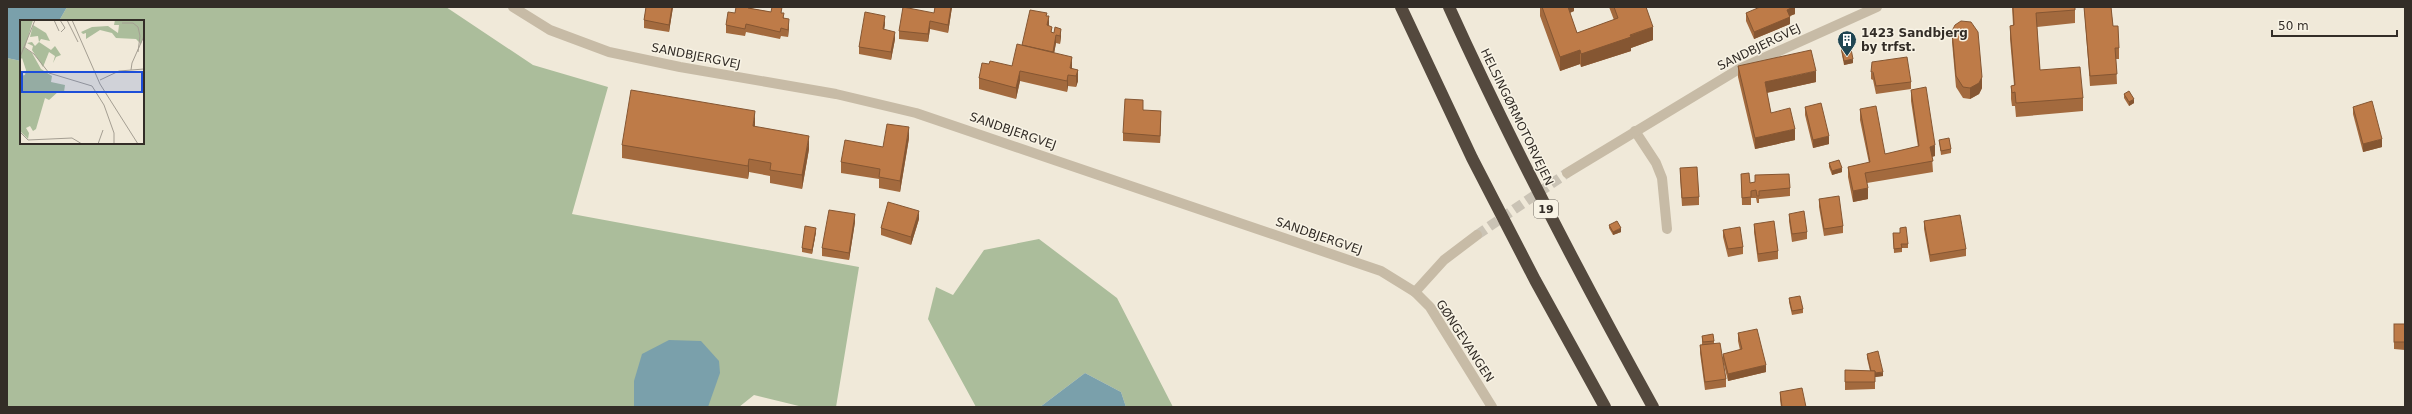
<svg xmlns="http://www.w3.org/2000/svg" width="2412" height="414" viewBox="0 0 2412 414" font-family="'DejaVu Sans',sans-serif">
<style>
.green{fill:#abbd9b}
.water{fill:#7aa0ab}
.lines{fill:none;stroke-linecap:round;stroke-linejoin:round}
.minor-tunnel{stroke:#cac3b5;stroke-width:10;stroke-dasharray:10 5;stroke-linecap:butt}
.minor{stroke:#c7bba6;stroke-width:10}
.highway{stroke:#54493e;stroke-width:12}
.wall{fill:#a36a3e}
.shaded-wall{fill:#855632}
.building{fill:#be7b48;stroke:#855632}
.labels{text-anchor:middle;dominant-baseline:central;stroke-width:3;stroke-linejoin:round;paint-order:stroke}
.shield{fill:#f8f3e5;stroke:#6e6860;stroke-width:1}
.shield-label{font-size:11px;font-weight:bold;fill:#332d27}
.poi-label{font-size:12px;font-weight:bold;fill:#332d27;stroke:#f8f3e5;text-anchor:start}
.street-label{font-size:12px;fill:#332d27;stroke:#f8f3e5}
.inset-road{fill:none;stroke:#a49e92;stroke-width:1}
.view{fill:#1d4ed8;fill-opacity:0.15;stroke:#1d4ed8;stroke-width:2}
.inset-edge{fill:none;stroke:#332d27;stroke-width:2}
</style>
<rect width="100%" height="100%" fill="#f0e9d9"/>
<g class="green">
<path d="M67 7H446L533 65 608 87 572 214 859 267 836 407H803L754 395 739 407H7V58L21 61V143H143V21H59Z"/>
<path d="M1039 239 1117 298 1173 407H1126L1121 392 1085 373 1040 407H976L928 319 936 287 953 295 984 250Z"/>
</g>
<g class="water">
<path d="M7 7H67L59 21H21V61L7 58Z"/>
<path d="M669 340 701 341 719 361 720 373 708 407H634V381L642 354Z"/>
<path d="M1085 373 1121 392 1126 407H1040Z"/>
</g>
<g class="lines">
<path class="minor-tunnel" d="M1477 235 1567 173"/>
<g class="minor">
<path d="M513 7 550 30 609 52 680 67 836 94 916 113 1381 271 1415 292 1430 307 1492 407"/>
<path d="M1635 131 1656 163 1662 178 1667 229"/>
<path d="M1567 173 1739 69 1877 7"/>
<path d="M1415 292 1444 260 1477 235"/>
</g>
<g class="highway">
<path d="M1401 7 1472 158 1535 280 1605 407"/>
<path d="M1449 7C1511 144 1580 275 1653 407"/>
</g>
</g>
<g class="wall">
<path d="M646 7H673L669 32 644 28V20Z"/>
<path d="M749 7V8L771 12 782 13 784 18 789 27 788 37 781 36 780 39 746 32 745 36 726 33V25L735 13Z"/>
<path d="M935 7H952L948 33 930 29 928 42 899 39V31L934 13Z"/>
<path d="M1540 7H1574V11L1570 13 1577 33 1614 20 1609 7H1646L1653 40 1631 48V51L1581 67 1580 64 1560 71 1540 16Z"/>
<path d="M1795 7V14L1790 16V24L1754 39 1746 21V13Z"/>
<path d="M2012 7H2075V23L2037 27 2040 70 2083 98V111L2016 117 2015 106H2012L2011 99V86L2014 85 2010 39V26L2013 25Z"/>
<path d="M2084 7H2111L2113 26 2119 48V59H2116L2117 84 2090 86Z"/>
<path d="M1047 16 1049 24V26L1052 33 1061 36 1060 44 1056 43 1054 53 1072 69 1078 70V81L1076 87 1068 86 1067 92 1020 81 1016 99 979 89V78L989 64 1012 66 1022 45Z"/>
<path d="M885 24 884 29 895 39 891 60 859 54V47Z"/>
<path d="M1952 31 1982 88 1979 94 1970 99 1963 98 1956 87 1952 42Z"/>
<path d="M1841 46 1853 63 1844 65 1841 50Z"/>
<path d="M1738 66 1816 82 1767 93 1771 113 1795 140 1755 149 1738 77Z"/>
<path d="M1871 72 1911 82V89L1876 94 1873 80 1871 79Z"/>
<path d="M1911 90 1935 156 1932 157 1933 172 1867 183 1868 199 1853 202 1848 177V167L1869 163 1860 120V109L1885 154 1918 147 1911 101Z"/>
<path d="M2124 94 2134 103 2129 106 2124 98Z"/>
<path d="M1805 107 1829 144 1813 148 1805 115Z"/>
<path d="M2353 107 2382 147 2363 152 2353 114Z"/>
<path d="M1143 110 1161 119 1160 143 1123 141V133Z"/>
<path d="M755 124V127L809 149 802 189 770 183V176L749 172 748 179 622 158V145Z"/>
<path d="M909 138 900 192 879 188V179L841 173V162Z"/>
<path d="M1939 140 1951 149V153L1941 155Z"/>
<path d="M1829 163 1842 172 1832 175 1829 167Z"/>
<path d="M1680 168 1699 197V205L1682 206 1680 176Z"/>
<path d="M1741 174 1750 183 1755 182V175L1790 188V196L1759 199V203H1757L1756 198H1751V205H1742Z"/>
<path d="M1819 199 1843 226V233L1824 236 1819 207Z"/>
<path d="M1789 214 1807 232V239L1792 242 1789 221Z"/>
<path d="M919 219 911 245 881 235V228Z"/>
<path d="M1924 221 1966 249V256L1930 262 1924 229Z"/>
<path d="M855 222 849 260 822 256V248Z"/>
<path d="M1754 224 1778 251V259L1758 262 1754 232Z"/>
<path d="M1609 225 1621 232 1613 235 1609 228Z"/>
<path d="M1900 228 1908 244V248H1902V252L1894 253 1893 233H1900Z"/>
<path d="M1723 230 1743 247V254L1728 257 1723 237Z"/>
<path d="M816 232 812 254 802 252V248Z"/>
<path d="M1789 298 1803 309V313L1792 315 1789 302Z"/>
<path d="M2405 324V350L2394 349V342Z"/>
<path d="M1738 333 1766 372 1728 381 1723 361V354L1740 350 1738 341Z"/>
<path d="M1702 336 1714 341V343L1726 379V387L1705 390 1700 353V345H1702Z"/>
<path d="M1867 354 1883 376 1875 377V389L1845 390V370L1870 371 1867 358Z"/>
<path d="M1780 392 1806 407H1781L1780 400Z"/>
</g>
<g class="shaded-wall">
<path d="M672 7H673L669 32V25Z"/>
<path d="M951 7H952L948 33V25Z"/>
<path d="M1566 7H1574V11L1566 14Z"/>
<path d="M1793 7H1795V14L1787 17V10Z"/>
<path d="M885 16V24L883 37V29Z"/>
<path d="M1049 16V24L1047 33V25Z"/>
<path d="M1790 17V24L1754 39V32Z"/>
<path d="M789 19V27L788 37V30Z"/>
<path d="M930 21V29L928 42V34Z"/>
<path d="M1653 27V40L1631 48V51L1581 67V54Z"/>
<path d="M1061 29V36L1060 44V36Z"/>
<path d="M895 32V39L891 60V52Z"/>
<path d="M1056 35V43L1053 59V52Z"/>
<path d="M1580 50V64L1560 71V57Z"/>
<path d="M1072 57V68L1071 75 1070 68Z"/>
<path d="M1853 59V63L1844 65V61Z"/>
<path d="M1078 70V81L1076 87V76Z"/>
<path d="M1020 71V81L1016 99V88Z"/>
<path d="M1816 71V82L1765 93V82Z"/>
<path d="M1068 75V86L1067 92V81Z"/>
<path d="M1982 77V88L1979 94 1970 99V88Z"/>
<path d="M2134 99V103L2129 106V102Z"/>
<path d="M755 111V124L753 140V126Z"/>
<path d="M1161 111V119L1160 143V136Z"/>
<path d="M909 127V138L900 192V181Z"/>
<path d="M1795 129V140L1755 149V138Z"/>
<path d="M809 136V149L802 189V175Z"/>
<path d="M1829 136V144L1813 148V140Z"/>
<path d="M2382 139V147L2363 152V144Z"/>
<path d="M1935 145V156L1930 157V147Z"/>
<path d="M749 159V172L748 179V166Z"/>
<path d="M1842 168V172L1832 175V171Z"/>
<path d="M1868 188V199L1853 202V191Z"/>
<path d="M919 211V219L911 245V237Z"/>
<path d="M855 214V222L849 260V253Z"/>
<path d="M816 228V232L812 254V250Z"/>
<path d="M1621 228V232L1613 235V232Z"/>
<path d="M1766 365V372L1728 381V374Z"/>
<path d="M1883 372V376L1875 377V389V377L1872 374Z"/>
</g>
<g class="building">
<path d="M646 7H672L669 25 644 20Z"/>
<path d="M736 7H749L748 8 771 12 772 7H782L781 13H784L783 18 789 19 788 30 781 28 780 32 746 24 745 29 726 25 728 12 735 13Z"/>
<path d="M903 7 934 13 935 7H951L948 25 930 21 928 34 899 31Z"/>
<path d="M1542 7H1568L1577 33 1618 18 1614 7H1646L1653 27 1630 35 1631 37 1581 54 1580 50 1560 57Z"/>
<path d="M1760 7H1793L1787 10 1790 17 1754 32 1746 13Z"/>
<path d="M2013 7H2075V10L2036 13 2040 70 2080 67 2083 98 2016 103 2015 92 2012 93 2011 86 2015 85 2010 26 2014 25Z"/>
<path d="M2084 7H2111L2113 26H2118L2119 48H2115L2117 74 2090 76Z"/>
<path d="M1030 10 1047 13 1046 16H1049L1047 25 1052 27 1051 32 1054 33 1055 27 1061 29 1060 36 1056 35 1053 52 1022 45Z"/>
<path d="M865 12 885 16 883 29 895 32 891 52 859 47Z"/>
<path d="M1961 21 1971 22 1978 32 1982 77 1979 83 1970 88 1963 87 1956 76 1952 31 1955 25Z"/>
<path d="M1017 44 1072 57 1070 68 1078 70 1076 76 1068 75 1067 81 1020 71 1016 88 979 78 982 63 989 64 990 61 1012 66Z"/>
<path d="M1850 44 1853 59 1844 61 1841 46Z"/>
<path d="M1811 50 1816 71 1765 82 1771 113 1790 108 1795 129 1755 138 1738 66Z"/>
<path d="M1907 57 1911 82 1876 86 1873 72H1871L1872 62Z"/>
<path d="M1926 87 1935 145 1930 147 1933 161 1865 173 1868 188 1853 191 1848 167 1870 162 1860 109 1876 106 1885 154 1919 146 1911 90Z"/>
<path d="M631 90 755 111 753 126 809 136 802 175 770 170 771 163 749 159 748 166 622 145Z"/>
<path d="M2129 91 2134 99 2129 102 2124 94Z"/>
<path d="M1125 99 1143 100V110L1161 111 1160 136 1123 133Z"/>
<path d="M2372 101 2382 139 2363 144 2353 107Z"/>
<path d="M1821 103 1829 136 1813 140 1805 107Z"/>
<path d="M887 124 909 127 900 181 879 177 880 169 841 162 845 140 883 147Z"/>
<path d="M1949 138 1951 149 1941 151 1939 140Z"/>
<path d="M1839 160 1842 168 1832 171 1829 163Z"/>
<path d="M1697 167 1699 197 1682 198 1680 168Z"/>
<path d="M1749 173 1750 183 1755 182V175L1789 174 1790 188 1759 191V196H1757L1756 190 1751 191V197L1742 198 1741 174Z"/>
<path d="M1839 196 1843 226 1824 229 1819 199Z"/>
<path d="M888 202 919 211 911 237 881 228Z"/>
<path d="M829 210 855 214 849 253 822 248Z"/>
<path d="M1804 211 1807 232 1792 234 1789 214Z"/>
<path d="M1960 215 1966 249 1930 255 1924 221Z"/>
<path d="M1617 221 1621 228 1613 232 1609 225Z"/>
<path d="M1774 221 1778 251 1758 254 1754 224Z"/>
<path d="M805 226 816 228 812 250 802 248Z"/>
<path d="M1740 227 1743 247 1728 249 1723 230Z"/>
<path d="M1906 227 1908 244H1901L1902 248 1894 249 1893 233H1900V228Z"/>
<path d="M1800 296 1803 309 1792 311 1789 298Z"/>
<rect x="2394" y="324" width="11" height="18"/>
<path d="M1757 329 1766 365 1728 374 1723 354 1742 349 1738 333Z"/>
<path d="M1713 334 1714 341 1703 342 1702 336Z"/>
<path d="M1720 343 1726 379 1705 382 1700 345Z"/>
<path d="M1878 351 1883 372 1875 373V371H1871L1867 354Z"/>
<path d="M1845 370 1875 371V382H1845Z"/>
<path d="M1802 388 1806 407H1782L1780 392Z"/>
</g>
<defs>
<symbol id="building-pin" viewBox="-11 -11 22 30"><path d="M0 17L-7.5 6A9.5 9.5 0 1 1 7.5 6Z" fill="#1f4552" stroke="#f8f3e5"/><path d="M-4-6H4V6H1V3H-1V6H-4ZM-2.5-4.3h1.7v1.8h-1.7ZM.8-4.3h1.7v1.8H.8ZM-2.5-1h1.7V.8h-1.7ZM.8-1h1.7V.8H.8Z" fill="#fff"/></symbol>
</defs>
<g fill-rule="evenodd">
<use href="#building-pin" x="1836" y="29" width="22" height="30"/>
</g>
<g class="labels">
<rect class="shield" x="1534" y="200" width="24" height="18" rx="3"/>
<g class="shield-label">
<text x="1546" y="209">19</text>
</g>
<g class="poi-label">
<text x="1861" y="33">1423 Sandbjerg<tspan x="1861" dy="14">by trfst.</tspan></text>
</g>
<g class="street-label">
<text transform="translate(1759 47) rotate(-26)">SANDBJERGVEJ</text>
<text transform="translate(696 56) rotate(11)">SANDBJERGVEJ</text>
<text transform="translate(1517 117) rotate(64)">HELSINGØRMOTORVEJEN</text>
<text transform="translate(1013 131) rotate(19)">SANDBJERGVEJ</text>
<text transform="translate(1319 236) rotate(19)">SANDBJERGVEJ</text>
<text transform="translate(1465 341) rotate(57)">GØNGEVANGEN</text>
</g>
</g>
<g transform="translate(20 20)">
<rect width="124" height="124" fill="#f0e9d9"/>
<path d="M0 0H13L5 28 12 33 21 49 32 56 31 62 45 65 44 72 39 71 29 80 25 78 16 109 13 111 10 106 6 108 9 113 8 119 0 111V56L5 55 6 50 2 38 0 40ZM95 0H124V15L121 24 116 19 96 18 92 13 80 10 66 19V13L63 14 61 12 72 7 88 6 98 13 99 5H94ZM13 5 26 13 30 21 21 19 19 22 31 30 35 26 41 35 36 37 33 43 35 36 29 32 23 47 12 30 13 26 7 23 12 22 15 26 19 22 18 16 10 17Z" fill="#abbd9b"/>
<path class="inset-road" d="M34 0 39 11M40 0 45 8 41 12M47 0 58 22M52 0 80 64 118 124M102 3H113L118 7 120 16 118 32M4 27 14 34 29 53 72 66M0 37 15 0M111 50 112 43 124 16M80 60 99 51 124 49M72 66 84 85 94 113V124M0 112 8 120 52 118 62 124M78 124 83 110"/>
<path class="view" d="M2 52H122V72H2Z"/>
<rect width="124" height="124" class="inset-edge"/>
</g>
<rect width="2412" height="414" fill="none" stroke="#332d27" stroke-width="16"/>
<path d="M2272 30v6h125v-6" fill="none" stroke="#332d27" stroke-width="2"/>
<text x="2278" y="30" font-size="12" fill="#332d27" stroke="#f8f3e5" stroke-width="3" paint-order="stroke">50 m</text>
</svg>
